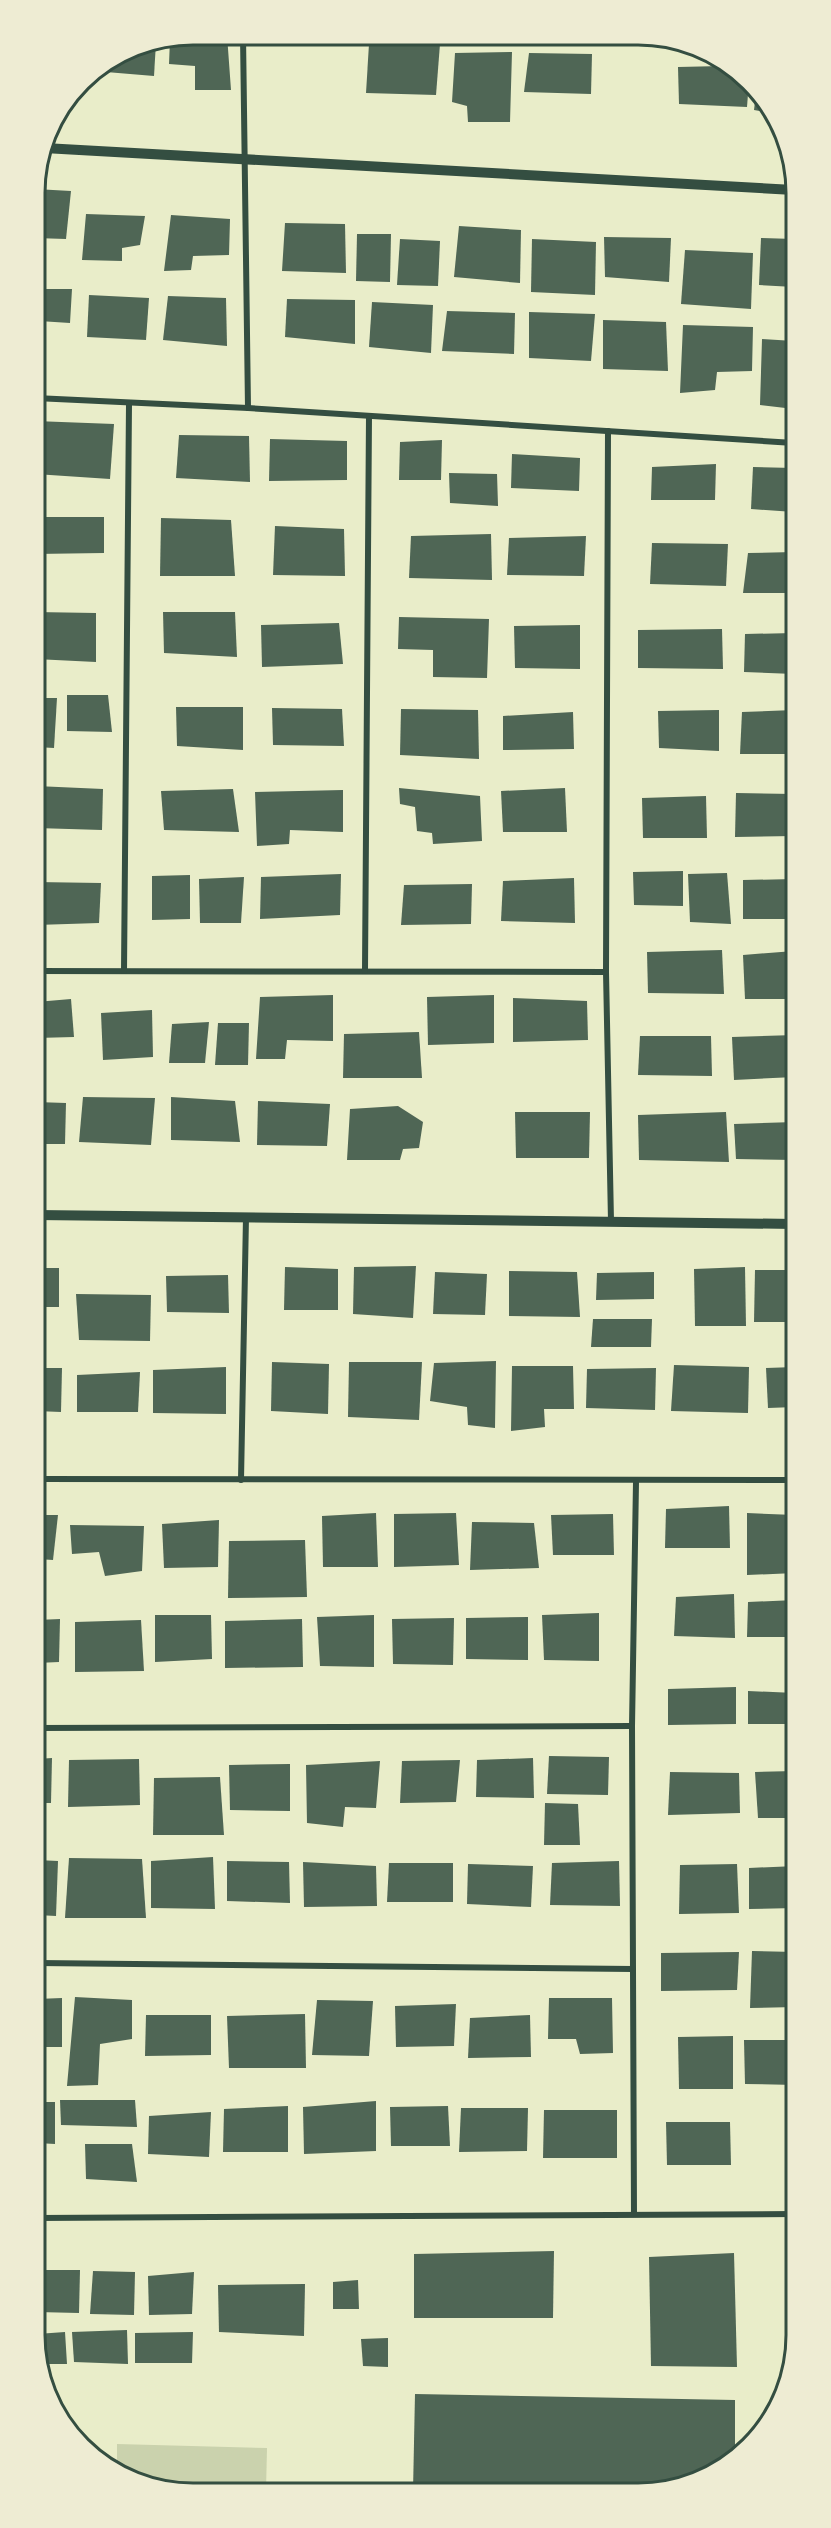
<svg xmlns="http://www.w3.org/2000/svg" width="831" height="2528" viewBox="0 0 831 2528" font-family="Manrope,sans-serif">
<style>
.green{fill:#cad2ad}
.building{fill:#4f6655}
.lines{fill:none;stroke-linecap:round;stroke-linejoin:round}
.minor{stroke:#344e41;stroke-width:6}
.tertiary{stroke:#344e41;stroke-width:10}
.rim{fill:none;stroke:#344e41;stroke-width:3}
</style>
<rect width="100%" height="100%" fill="#e9edc9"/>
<path class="green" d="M117 2444 267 2448 266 2491H163L117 2466Z"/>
<g class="building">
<path d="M193 34 227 35 231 90H195V66L169 64 170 39Z"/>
<path d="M156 42 154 76 94 71 133 46Z"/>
<path d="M369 44H440L436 95 366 93Z"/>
<path d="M512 52 510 122H468L467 106 452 102 455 53Z"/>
<path d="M529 53 592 54 591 94 524 92Z"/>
<path d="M722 66 749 81 747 107 679 104 678 67Z"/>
<path d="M756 93 766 112 754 110Z"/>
<path d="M35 189 71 191 66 239 35 238Z"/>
<path d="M86 214 145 216 140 245 122 248V261L82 260Z"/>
<path d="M171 215 230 219 229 255 193 256 191 270 164 271Z"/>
<path d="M285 223 345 224 346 273 282 271Z"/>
<path d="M459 226 521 230 520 283 454 277Z"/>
<path d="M357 234H391L390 282 356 281Z"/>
<path d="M604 237 671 238 669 282 605 277Z"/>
<path d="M761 238 794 239V287L759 285Z"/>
<path d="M400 239 440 241 438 286 397 285Z"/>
<path d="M532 239 596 242 595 295 531 292Z"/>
<path d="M685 250 753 253 751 309 681 304Z"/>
<path d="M35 289H72L70 323 39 321 35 337Z"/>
<path d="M89 295 149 298 146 340 87 337Z"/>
<path d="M168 296 226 298 227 346 163 340Z"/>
<path d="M287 299 355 300V344L285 337Z"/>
<path d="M372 302 433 305 431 353 369 347Z"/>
<path d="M447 311 515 313 514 354 442 351Z"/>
<path d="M529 312 595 314 591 361 529 358Z"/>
<path d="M603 320 666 322 668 371 603 369Z"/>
<path d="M683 325 753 327 752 371 717 372 715 390 680 393Z"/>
<path d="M762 339 794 341V409L760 405Z"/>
<path d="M35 421 114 424 110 479 35 474Z"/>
<path d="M179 435 249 436 250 482 176 478Z"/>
<path d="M270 439 347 441V480L269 481Z"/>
<path d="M442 440 441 480H399L400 442Z"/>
<path d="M512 454 580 458 579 491 511 488Z"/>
<path d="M716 464 715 500H651L652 467Z"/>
<path d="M753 467 794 468V512L751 509Z"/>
<path d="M449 473 497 474 498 506 450 503Z"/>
<path d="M104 517V553L35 554V517Z"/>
<path d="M161 518 231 520 235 576H160Z"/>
<path d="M275 526 344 529 345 576 273 575Z"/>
<path d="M491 534 492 580 409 578 411 536Z"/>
<path d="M586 536 584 576 507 575 509 538Z"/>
<path d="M652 543 728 544 726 586 650 584Z"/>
<path d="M794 552V593H743L748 553Z"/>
<path d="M35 612 96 613V662L35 659Z"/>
<path d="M163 612H235L237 657 164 653Z"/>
<path d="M399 617 489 619 487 678 433 677V650L398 649Z"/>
<path d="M339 623 343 664 262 667 261 625Z"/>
<path d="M580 625V669L515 668 514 626Z"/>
<path d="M722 629 723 669 638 668V630Z"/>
<path d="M794 633V674L744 672 745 634Z"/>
<path d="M67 695H108L112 732 67 731Z"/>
<path d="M35 698H57L54 748 36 747Z"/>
<path d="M176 707H243V750L177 746Z"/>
<path d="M272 708 342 709 344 746 273 745Z"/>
<path d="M401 709 478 710 479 759 400 755Z"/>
<path d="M719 710V751L659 748 658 711Z"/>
<path d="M794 710V754H740L742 712Z"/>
<path d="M573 712 574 749 503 750V716Z"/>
<path d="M36 786 103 789 102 830 36 828Z"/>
<path d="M399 788 480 796 482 841 433 844 432 833 417 831 415 807 400 804Z"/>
<path d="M565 788 567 832H503L501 791Z"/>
<path d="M233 789 239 832 164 830 161 791Z"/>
<path d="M343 790V832L290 830 289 844 257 846 255 792Z"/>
<path d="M736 793 794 794V836L735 837Z"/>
<path d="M706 796 707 838H643L642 798Z"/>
<path d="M683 871V906L634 905 633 872Z"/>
<path d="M727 873 731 924 690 922 688 874Z"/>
<path d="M341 874 340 915 260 919 261 877Z"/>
<path d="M190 875V919L152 920V876Z"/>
<path d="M244 877 241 923H200L199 879Z"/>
<path d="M574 878 575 923 501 921 503 881Z"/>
<path d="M794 879V919H743V880Z"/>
<path d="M36 882 101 883 99 923 36 925Z"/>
<path d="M472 884 471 924 401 925 404 885Z"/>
<path d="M722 950 724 994 648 993 647 952Z"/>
<path d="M794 951 795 999H745L743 955Z"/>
<path d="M333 995V1041L287 1040 285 1059H256L260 997Z"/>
<path d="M494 995V1043L428 1045 427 997Z"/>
<path d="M513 998 587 1001 588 1040 513 1042Z"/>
<path d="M71 999 74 1037 36 1038V1002Z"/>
<path d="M152 1010 153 1057 103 1060 101 1013Z"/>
<path d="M209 1022 205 1063H169L172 1024Z"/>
<path d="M218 1023H249L248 1065H215Z"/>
<path d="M419 1032 422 1078H343L344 1034Z"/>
<path d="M795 1035V1077L734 1080 732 1037Z"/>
<path d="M640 1036H711L712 1076 638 1075Z"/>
<path d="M83 1097 155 1098 151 1145 79 1142Z"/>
<path d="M171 1097 235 1101 240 1142 171 1140Z"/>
<path d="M258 1101 330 1104 327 1146 257 1145Z"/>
<path d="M36 1102 66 1103 65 1144H36Z"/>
<path d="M398 1106 423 1122 419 1148 403 1149 400 1160H347L350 1109Z"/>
<path d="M515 1112H590L589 1158H516Z"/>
<path d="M726 1112 729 1162 639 1160 638 1115Z"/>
<path d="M795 1122V1160L736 1159 734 1124Z"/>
<path d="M416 1266 413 1318 353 1314 354 1267Z"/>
<path d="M285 1267 338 1269V1310H284Z"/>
<path d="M745 1267 746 1326H695L694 1269Z"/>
<rect x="36" y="1268" width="23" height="39"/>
<path d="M755 1270H789L792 1322H754Z"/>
<path d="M509 1271 577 1272 580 1317 509 1316Z"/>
<path d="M435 1272 487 1274 485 1315 433 1314Z"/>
<path d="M654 1272V1299L596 1300 597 1273Z"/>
<path d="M228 1275 229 1313 167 1312 166 1276Z"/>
<path d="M76 1294 151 1295 150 1341 79 1340Z"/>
<path d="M593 1319H652L651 1347H591Z"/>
<path d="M496 1361 495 1428 468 1425 467 1407 430 1401 434 1363Z"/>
<path d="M272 1362 329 1364 328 1414 271 1411Z"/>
<path d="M349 1362H422L419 1420 348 1417Z"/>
<path d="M674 1365 749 1367 748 1413 671 1411Z"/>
<path d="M512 1366H573L574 1409H544L545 1427 511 1431Z"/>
<path d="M226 1367V1414L153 1413V1370Z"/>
<path d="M795 1367V1407L768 1408 766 1368Z"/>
<path d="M36 1368H62L61 1412 36 1411Z"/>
<path d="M656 1368 655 1410 586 1408 587 1369Z"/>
<path d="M140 1372 138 1412H77V1375Z"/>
<path d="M729 1506 730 1548H665L666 1509Z"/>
<path d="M376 1513 378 1567H323L322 1516Z"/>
<path d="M456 1513 459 1565 394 1567V1514Z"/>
<path d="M747 1513 795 1515V1573L747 1575Z"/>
<path d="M613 1514 614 1555H553L551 1515Z"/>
<path d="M36 1515H58L53 1560 37 1559Z"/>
<path d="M219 1520 218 1567 164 1568 162 1524Z"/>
<path d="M472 1522 534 1523 539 1568 470 1570Z"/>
<path d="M70 1525 144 1526 142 1571 105 1576 99 1552 72 1554Z"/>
<path d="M305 1540 307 1597 228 1598 229 1541Z"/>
<path d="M734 1594 735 1638 674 1636 676 1597Z"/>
<path d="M795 1600V1637H747L748 1602Z"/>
<path d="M599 1613V1661L544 1660 542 1615Z"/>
<path d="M155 1615H211L212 1659 155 1662Z"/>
<path d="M374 1615V1667L320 1666 317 1617Z"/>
<path d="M528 1617V1660L466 1659V1618Z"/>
<path d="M454 1618 453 1665 393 1664 392 1619Z"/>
<path d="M60 1619 59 1662 37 1663V1620Z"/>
<path d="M302 1619 303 1667 225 1668V1621Z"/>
<path d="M141 1620 144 1671 75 1672V1622Z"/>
<path d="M736 1687V1724L668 1725V1689Z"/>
<path d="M748 1691 795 1693V1724H748Z"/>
<path d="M549 1756 609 1757 608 1795 547 1794Z"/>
<path d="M52 1758 51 1803H37V1759Z"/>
<path d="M533 1758 534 1798 476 1797 477 1760Z"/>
<path d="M139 1759 140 1805 68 1807 69 1760Z"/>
<path d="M460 1760 456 1802 400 1803 402 1761Z"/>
<path d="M380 1761 376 1808 345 1807 343 1827 307 1823 306 1765Z"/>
<path d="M290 1764V1811L230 1810 229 1765Z"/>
<path d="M795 1771 796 1818H758L755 1772Z"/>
<path d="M670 1772 739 1773 740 1813 668 1815Z"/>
<path d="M220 1777 224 1835H153L154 1778Z"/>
<path d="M545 1803 578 1804 580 1845H544Z"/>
<path d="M213 1857 215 1909 151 1908V1861Z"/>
<path d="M69 1858 142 1859 146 1918H65Z"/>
<path d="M37 1860 58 1861 56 1916 37 1915Z"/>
<path d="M227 1861 289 1862 290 1903 227 1901Z"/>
<path d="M619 1861 620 1906 550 1905 552 1863Z"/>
<path d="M303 1862 376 1866 377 1906 304 1907Z"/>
<path d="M389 1863H453V1902H387Z"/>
<path d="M468 1864 533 1866 531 1907 467 1904Z"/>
<path d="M737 1864 739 1913 679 1914 680 1865Z"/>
<path d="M796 1866V1908L749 1909V1868Z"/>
<path d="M752 1951 796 1952V2007L750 2008Z"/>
<path d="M739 1952 737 1990 661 1991V1953Z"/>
<path d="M75 1997 132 2000V2039L100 2044 98 2085 67 2086Z"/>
<path d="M62 1998V2047H37V1999Z"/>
<path d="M549 1998H612L613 2053 580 2054 576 2039H548Z"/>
<path d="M317 2000 373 2001 369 2056 312 2055Z"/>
<path d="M456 2004 454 2046 396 2047 395 2006Z"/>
<path d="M305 2014 306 2068H229L227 2016Z"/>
<path d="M146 2015H211V2055L145 2056Z"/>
<path d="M530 2015 531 2057 468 2058 470 2018Z"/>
<path d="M733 2036V2089H679L678 2037Z"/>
<path d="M744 2040H796V2085L745 2084Z"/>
<path d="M60 2100H135L137 2127 61 2125Z"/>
<path d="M376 2101V2151L304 2154 303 2107Z"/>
<path d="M37 2102H55V2144L37 2143Z"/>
<path d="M288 2106V2152H223L224 2109Z"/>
<path d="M448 2106 450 2146H391L390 2107Z"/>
<path d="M461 2108H528L527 2151 459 2152Z"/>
<path d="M544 2110H617V2158H543Z"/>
<path d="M211 2112 209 2157 148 2154 149 2116Z"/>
<path d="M666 2122H730L731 2165H667Z"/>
<path d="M85 2144H132L137 2182 86 2179Z"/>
<path d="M554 2251 553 2318H414V2254Z"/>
<path d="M734 2253 737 2367 651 2366 649 2257Z"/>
<path d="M37 2270H80L79 2313 37 2312Z"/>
<path d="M93 2271 135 2272 134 2315 90 2314Z"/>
<path d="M194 2272 192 2314 149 2315 148 2276Z"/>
<path d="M358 2280 359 2309H333V2282Z"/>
<path d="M305 2284 304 2336 219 2332 218 2285Z"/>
<path d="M127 2330 128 2364 74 2362 72 2332Z"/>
<path d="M65 2332 67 2364H37V2334Z"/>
<path d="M193 2332 192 2363H135V2333Z"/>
<path d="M388 2338V2367L363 2366 361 2339Z"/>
<path d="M415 2394 735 2400V2458L717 2472 668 2491H413Z"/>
</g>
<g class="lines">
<g class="minor">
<path d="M243 35 248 408"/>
<path d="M35 398 248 408 794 443"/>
<path d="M608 431 606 972 611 1221"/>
<path d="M36 971 606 972"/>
<path d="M124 971 129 404"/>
<path d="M365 971 369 416"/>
<path d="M36 1479 795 1480"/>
<path d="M241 1480 246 1217"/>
<path d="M37 1728 632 1726"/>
<path d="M37 1963 633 1969"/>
<path d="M634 2214 632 1726 636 1482"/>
<path d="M37 2218 796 2214"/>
</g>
<g class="tertiary">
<path d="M44 148 794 190"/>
<path d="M36 1215 795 1224"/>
</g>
</g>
<path d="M0 0H831V2528H0ZM193 45H638A148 148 0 0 1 786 193V2335A148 148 0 0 1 638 2483H193A148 148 0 0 1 45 2335V193A148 148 0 0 1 193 45Z" fill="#eeecd3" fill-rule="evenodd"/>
<path class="rim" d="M193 45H638A148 148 0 0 1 786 193V2335A148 148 0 0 1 638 2483H193A148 148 0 0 1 45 2335V193A148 148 0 0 1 193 45Z"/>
</svg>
